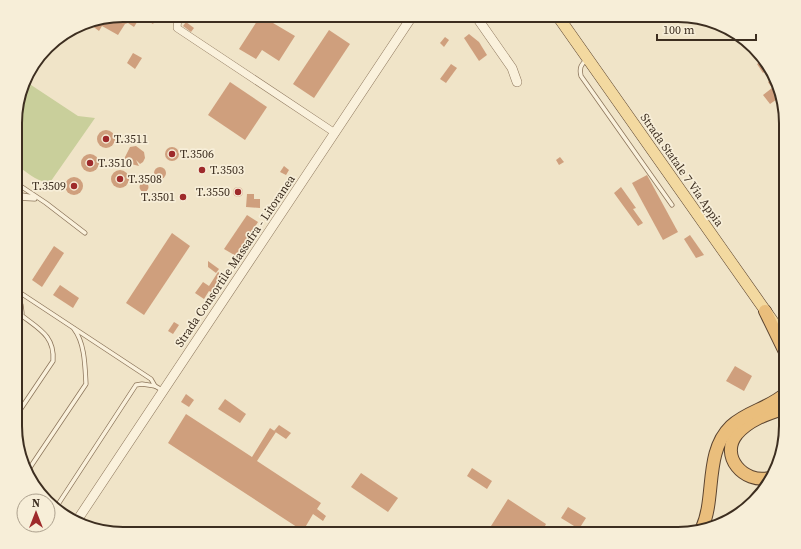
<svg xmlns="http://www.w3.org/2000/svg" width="801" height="549" viewBox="0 0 801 549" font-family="'Source Serif 4',serif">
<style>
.green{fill:#c9cf9b}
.building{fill:#cf9f7d}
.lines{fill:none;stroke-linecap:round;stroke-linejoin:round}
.service-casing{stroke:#8d765c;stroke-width:5}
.minor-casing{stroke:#8d765c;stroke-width:8}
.tertiary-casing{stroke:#8d765c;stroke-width:10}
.primary-casing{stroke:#5b4430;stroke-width:12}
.trunk-casing{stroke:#5b4430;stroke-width:14}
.service{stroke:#faf1dc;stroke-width:3.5}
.minor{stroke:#faf1dc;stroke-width:7}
.tertiary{stroke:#faf1dc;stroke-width:9}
.primary{stroke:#f3d9a0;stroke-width:11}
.trunk{stroke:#eabe7c;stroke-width:12}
.poi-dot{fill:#9e2a2b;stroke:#f7eed8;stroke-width:1.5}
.labels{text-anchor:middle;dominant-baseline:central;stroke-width:3.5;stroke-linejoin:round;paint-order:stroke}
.poi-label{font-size:12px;fill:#3d2e20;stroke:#f7eed8;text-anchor:start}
.street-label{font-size:12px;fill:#3d2e20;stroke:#f7eed8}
.rim{fill:none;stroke:#3d2e20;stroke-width:2}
</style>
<rect width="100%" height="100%" fill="#f0e4c8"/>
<path class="green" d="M25 81 78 116 95 118 51 181C39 185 26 171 16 165V109Z"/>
<g class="building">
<path d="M123 15H147L143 22 139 19 134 27 128 23 125 24 118 35 102 26 99 31 91 25 95 20Z"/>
<path d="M152 15 157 18 153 24 148 21Z"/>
<path d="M261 15H279L273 23 295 36 279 61 262 50 256 59 239 49Z"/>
<path d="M186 22 194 28 191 32 183 26Z"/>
<path d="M329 30 350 44 314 98 293 84Z"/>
<path d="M469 34 479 42 487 55 479 61 464 38Z"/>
<path d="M445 37 449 40 444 47 440 43Z"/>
<path d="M133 53 142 58 135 69 127 63Z"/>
<path d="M763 60 770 67 763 73 757 64Z"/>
<path d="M451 64 457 68 446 83 440 79Z"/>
<path d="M774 78 780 97 770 104 763 95 772 88 768 82Z"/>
<path d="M230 82 267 107 245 140 208 115Z"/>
<circle cx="106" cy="139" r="9"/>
<path d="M136 146 144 152 145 158 143 162 140 164 136 160 139 166 131 164 127 158 123 161 130 147Z"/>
<circle cx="172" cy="154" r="7"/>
<circle cx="90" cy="163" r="9"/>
<path d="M560 157 564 162 559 165 556 160Z"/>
<path d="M284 166 289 170 286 175 280 172Z"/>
<circle cx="160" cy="173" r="6"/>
<circle cx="120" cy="179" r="9"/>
<path d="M647 175 678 232 663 240 632 183Z"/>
<circle cx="74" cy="186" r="9"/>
<circle cx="144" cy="187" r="4.5"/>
<path d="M621 187 636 208 633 209 643 223 638 226 614 193Z"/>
<circle cx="238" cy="192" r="5"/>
<circle cx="183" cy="197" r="4"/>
<path d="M247 194H254V199H260V208L246 207Z"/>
<path d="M247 215 258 222 236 256 224 249Z"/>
<path d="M172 233 190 246 144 315 126 303Z"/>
<path d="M690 235 704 255 696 258 684 239Z"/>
<path d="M54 246 64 253 42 287 32 280Z"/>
<path d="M208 261 219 269 216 273 208 267Z"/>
<path d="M218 272 223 275 211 292 209 291 204 299 195 293 203 282 209 286Z"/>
<path d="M60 285 79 298 73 308 53 295Z"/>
<path d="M174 322 179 325 173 334 168 331Z"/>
<path d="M735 366 752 376 744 391 726 381Z"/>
<path d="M186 394 194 400 189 407 181 402Z"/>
<path d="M225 399 246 414 240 423 218 409Z"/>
<path d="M186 414 252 457 270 428 276 432 257 461 321 503 317 509 326 516 323 521 313 514 303 531 168 443Z"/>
<path d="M279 425 291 433 286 439 274 431Z"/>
<path d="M472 468 492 481 487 489 467 476Z"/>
<path d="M361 473 398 498 388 512 351 487Z"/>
<path d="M508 499 546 524 545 526 557 534H547L542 530 539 534H486Z"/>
<path d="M568 507 586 518 579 529 561 518Z"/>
</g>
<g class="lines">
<defs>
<g id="service">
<path d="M586 60C581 65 579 68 581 76L672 205"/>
<path d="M16 183 46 203 85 233"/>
<path d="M16 194 34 197"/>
<path d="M16 198 35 199"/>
<path d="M16 290 151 379 155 386 162 390"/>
<path d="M16 336 22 313 21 305 16 298"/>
<path d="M16 416 53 361C55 336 39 329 21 315"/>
<path d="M27 472 86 384C85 367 85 343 74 329"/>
<path d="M52 506 58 504"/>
<path d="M55 509 136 385 142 384 155 386"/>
</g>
<path id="minor" d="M173 15 178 18 177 28 335 133"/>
<g id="tertiary">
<path d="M475 15 512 68 517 82"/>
<path d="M78 519 413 15"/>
</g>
<path id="primary" d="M557 15 786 340"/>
<g id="trunk">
<path d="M765 311 786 354"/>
<path d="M769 478C744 484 719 456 737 434 750 419 768 414 786 408"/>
<path d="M702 528C716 497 704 452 731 426 747 411 770 408 786 393"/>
</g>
</defs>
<use href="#service" class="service-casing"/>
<use href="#minor" class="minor-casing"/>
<use href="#tertiary" class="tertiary-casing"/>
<use href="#primary" class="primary-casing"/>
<use href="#trunk" class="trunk-casing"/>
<use href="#service" class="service"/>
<use href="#minor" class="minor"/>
<use href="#tertiary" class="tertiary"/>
<use href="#primary" class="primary"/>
<use href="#trunk" class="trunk"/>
</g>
<g class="poi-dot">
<circle cx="106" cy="139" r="4"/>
<circle cx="172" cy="154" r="4"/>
<circle cx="90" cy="163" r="4"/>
<circle cx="202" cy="170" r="4"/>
<circle cx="120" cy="179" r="4"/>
<circle cx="74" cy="186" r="4"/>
<circle cx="238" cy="192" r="4"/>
<circle cx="183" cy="197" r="4"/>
</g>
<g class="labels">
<g class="poi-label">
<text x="114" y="139">T.3511</text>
<text x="180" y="154">T.3506</text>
<text x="98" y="163">T.3510</text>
<text x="210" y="170">T.3503</text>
<text x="128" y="179">T.3508</text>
<text x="66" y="186" text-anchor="end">T.3509</text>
<text x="230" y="192" text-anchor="end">T.3550</text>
<text x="175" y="197" text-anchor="end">T.3501</text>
</g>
<g class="street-label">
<text transform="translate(682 170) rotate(55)">Strada Statale 7 Via Appia</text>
<text transform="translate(235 261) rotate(-56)">Strada Consortile Massafra - Litoranea</text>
</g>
</g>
<path d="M0 0H801V549H0ZM123 22H678A101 101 0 0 1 779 123V426A101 101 0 0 1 678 527H123A101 101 0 0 1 22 426V123A101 101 0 0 1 123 22Z" fill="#f7eed8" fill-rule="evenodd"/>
<path class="rim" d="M123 22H678A101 101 0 0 1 779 123V426A101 101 0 0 1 678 527H123A101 101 0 0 1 22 426V123A101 101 0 0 1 123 22Z"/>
<g transform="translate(36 513)"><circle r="19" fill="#f7eed8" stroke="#ada18e"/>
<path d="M0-3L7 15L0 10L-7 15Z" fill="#9e2a2b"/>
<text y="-6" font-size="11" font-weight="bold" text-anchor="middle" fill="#3d2e20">N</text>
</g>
<path d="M657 34v6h99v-6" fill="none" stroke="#3d2e20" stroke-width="2"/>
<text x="663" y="34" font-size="12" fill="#3d2e20" stroke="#f7eed8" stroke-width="3" paint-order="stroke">100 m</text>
</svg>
